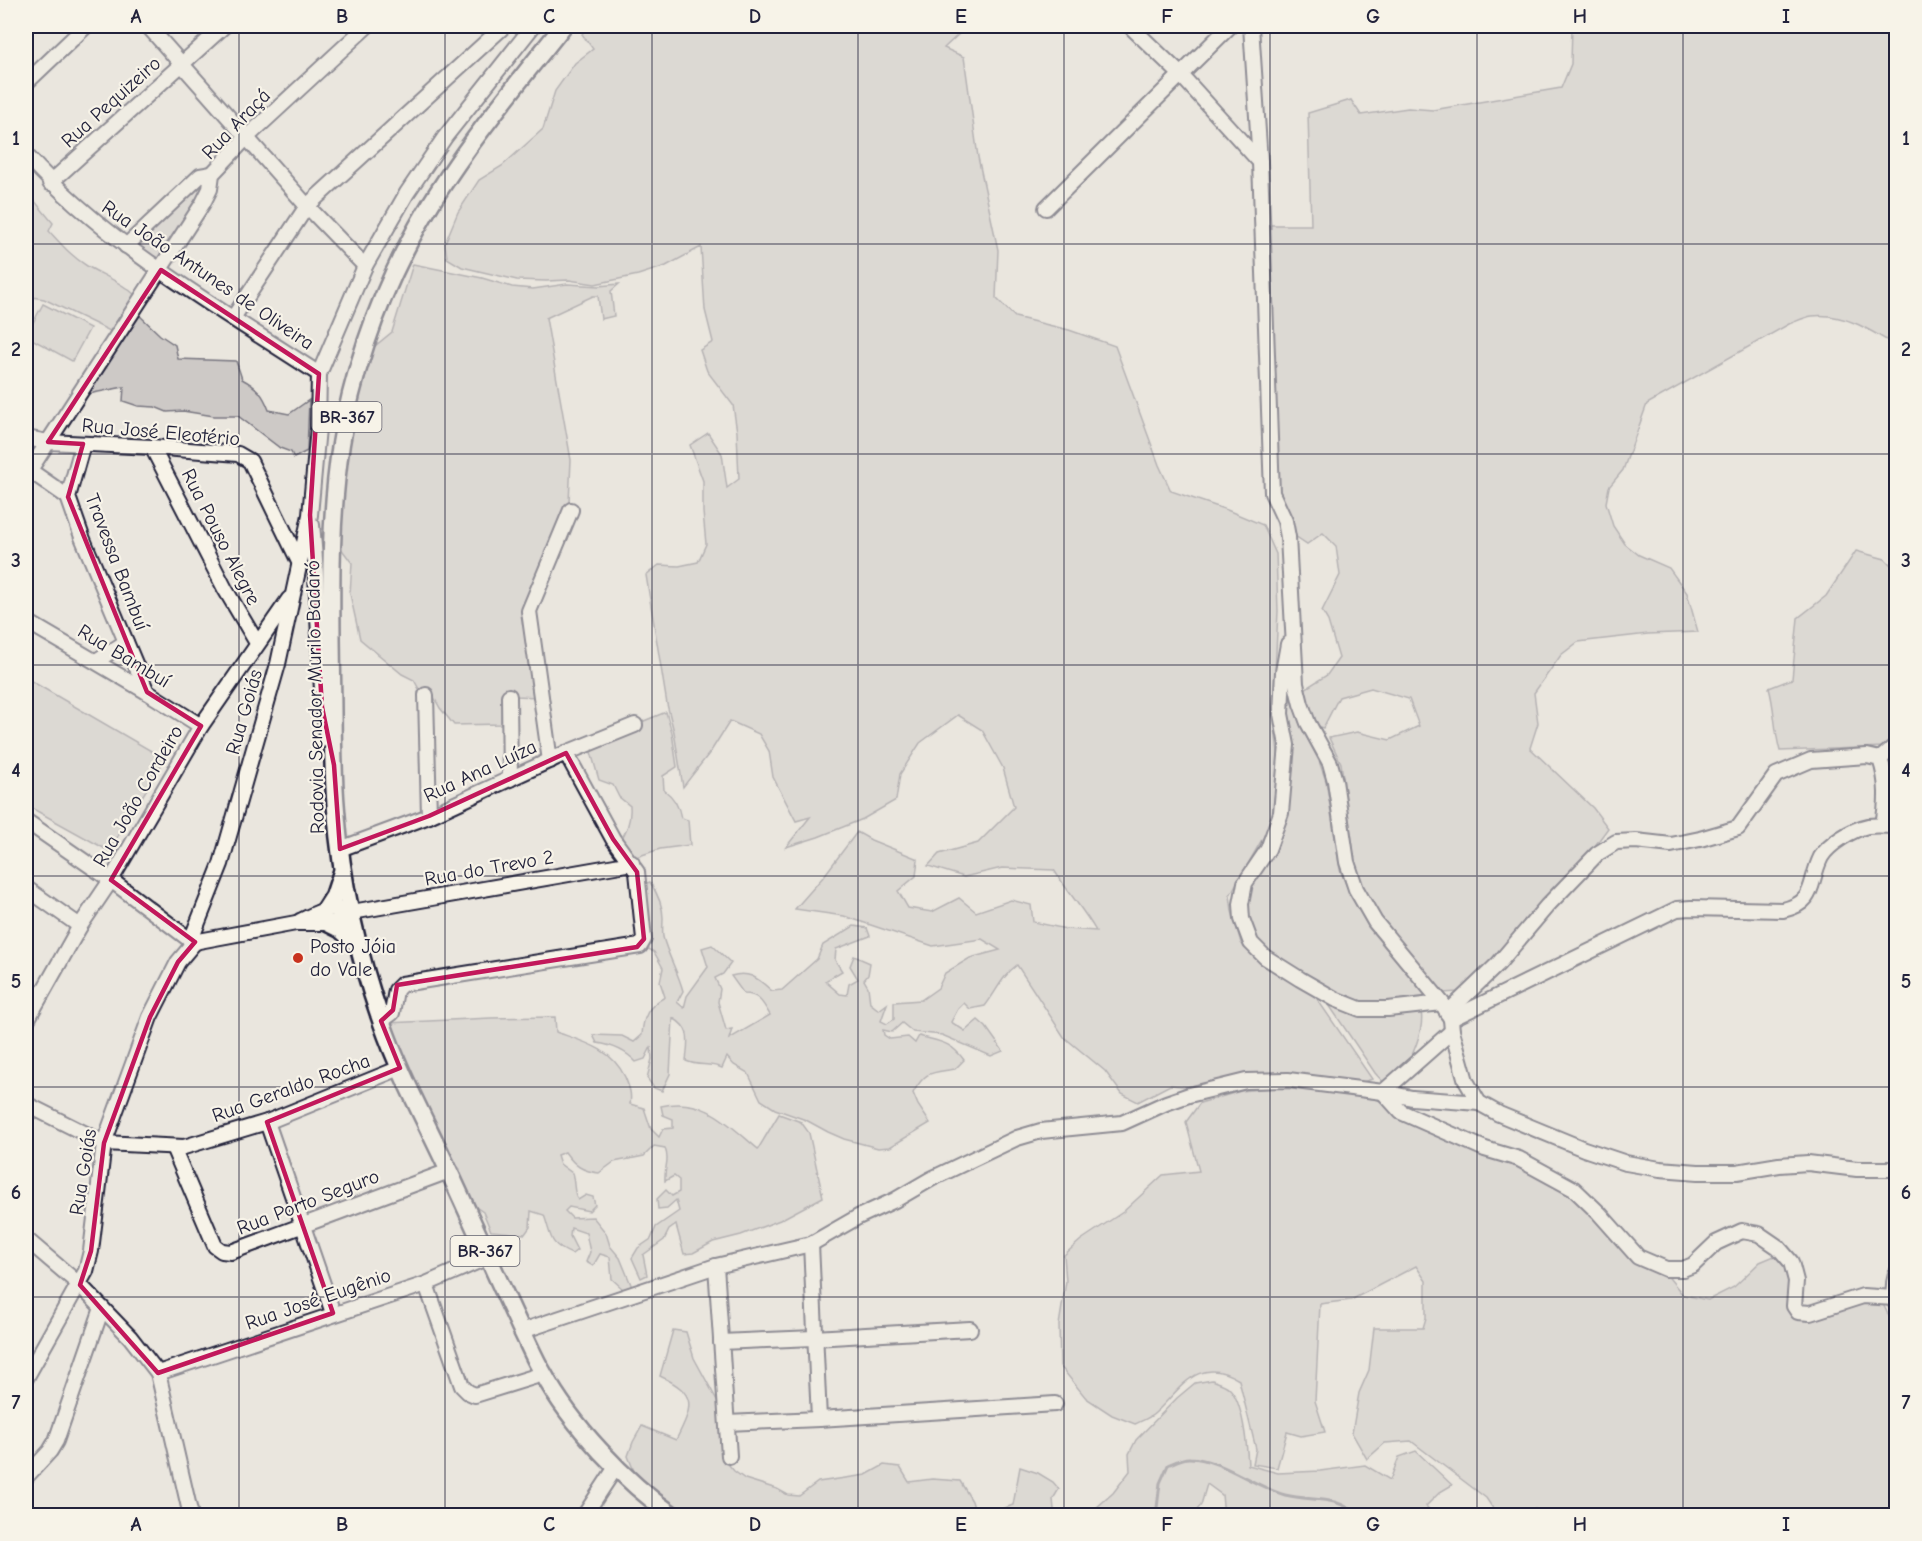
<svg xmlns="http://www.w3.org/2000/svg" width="1922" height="1541" viewBox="0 0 1922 1541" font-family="'Comic Neue',sans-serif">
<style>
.green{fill:#cdc9c6;stroke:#787680;stroke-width:1.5}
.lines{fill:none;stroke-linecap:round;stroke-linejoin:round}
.stream{stroke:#716f7b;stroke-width:3}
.minor-casing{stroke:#22223b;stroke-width:18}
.major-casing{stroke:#22223b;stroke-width:21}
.minor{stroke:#f7f3e8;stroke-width:14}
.major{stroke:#f7f3e8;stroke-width:16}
.marked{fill:none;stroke:#c2185b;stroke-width:4.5;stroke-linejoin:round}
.grid{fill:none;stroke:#22223b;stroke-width:1.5;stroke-opacity:0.55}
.poi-dot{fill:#c8321e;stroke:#f7f3e8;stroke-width:2}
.labels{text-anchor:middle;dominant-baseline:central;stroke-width:4.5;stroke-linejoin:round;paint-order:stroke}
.shield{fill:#f7f3e8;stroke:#62616f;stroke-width:1.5}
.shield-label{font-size:18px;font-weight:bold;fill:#22223b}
.street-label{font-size:20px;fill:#22223b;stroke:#f7f3e8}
.poi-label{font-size:20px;fill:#22223b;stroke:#f7f3e8;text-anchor:start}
.neatline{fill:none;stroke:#22223b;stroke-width:2}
.grid-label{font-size:20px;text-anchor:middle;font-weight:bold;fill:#22223b}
</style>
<rect width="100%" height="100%" fill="#eae6de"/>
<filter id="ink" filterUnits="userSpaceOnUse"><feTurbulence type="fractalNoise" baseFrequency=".0167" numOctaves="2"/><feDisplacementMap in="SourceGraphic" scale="12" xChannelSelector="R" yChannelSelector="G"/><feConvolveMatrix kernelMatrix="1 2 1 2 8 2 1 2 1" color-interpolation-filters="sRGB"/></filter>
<g filter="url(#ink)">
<g class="green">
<path d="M588 26H953L961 32 944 48 964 57 978 157 998 250 996 298 1015 317 1069 330 1115 346 1159 465 1171 491 1227 510 1263 525 1276 554 1278 611 1273 713 1279 760 1271 824 1230 895 1232 911 1241 943 1259 958 1266 967 1288 975 1313 993 1372 1079 1357 1084 1197 1088 1170 1085 1138 1102 1122 1094 1105 1071 1064 1037 1017 965C1002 976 996 992 985 1006L970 1009 964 1003 958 1009 951 1022 965 1031 978 1020 986 1027 1003 1051 991 1056 942 1035 913 1032 902 1023 892 1032 883 1030 884 1035 890 1039 908 1037 915 1043 919 1036C940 1042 950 1041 964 1060L955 1069C931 1073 926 1070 913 1093L918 1105 930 1123 890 1147 878 1148 844 1139 828 1132 806 1120 775 1109 761 1100 748 1073 734 1065 727 1057 722 1068C708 1062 699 1067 686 1061 688 1041 692 1029 673 1018L670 1074 662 1091 654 1088 647 1078 652 1059 651 1047 645 1059 636 1062C626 1051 611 1045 597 1043L593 1035 622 1036 634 1042 642 1035C643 1017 648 1006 665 997L660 982 663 968 654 952 647 948 648 934 644 884 650 882C657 893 663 905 663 918 663 924 662 931 663 937 668 956 678 972 683 991L677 1002 684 1008 687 996 708 967 702 948 712 945 731 963 723 974 715 978 720 989 718 1002 726 1030 732 1029 729 1039 770 1015C763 1003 759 994 744 994L731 976C750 970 758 979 772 991L782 990 817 959 823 945 854 926 867 928 870 936 836 949 835 960 842 971 825 981 840 994 847 995 849 984 858 979 850 966 854 956 870 963 868 975 864 980 868 987 870 1003 879 1010 887 1004 881 1021 887 1024 894 1019V1002L921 1000 938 988 945 973 970 958 1000 950 982 939 933 946 844 916 795 909 824 876 857 832 871 840 918 859 916 876 898 891 908 908 932 912 959 898 976 912 1011 900 1031 905 1033 922 1066 929 1096 931C1084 910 1067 891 1054 870L1002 868 964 877 928 866 939 854 978 843 1014 807 1003 768 982 730 958 715 920 743 900 774 896 800 863 819 818 837 786 847 810 817 796 821 773 777 769 751 759 734 730 721 711 751 683 787 674 732 667 704 646 575 659 565 679 566 698 562 706 544 703 512V481L690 445 708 433 722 454 727 488 739 479 737 432 733 405 707 371 700 350 713 342 705 310 701 247 666 266 638 275 595 284 569 280 546 281 517 280 462 267 447 258 445 243 458 212 479 180 502 166 543 129 555 91 575 63 593 49 582 34Z"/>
<path d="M1572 26H1896V346C1872 331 1843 312 1812 316 1805 317 1797 321 1789 324L1647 404 1623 470 1609 487 1606 503 1613 526 1625 544 1639 555 1669 568 1687 593 1698 632 1648 634 1578 642 1561 655 1534 693 1538 723 1530 748 1593 808 1608 828 1586 858 1495 958 1457 992 1443 993 1426 979 1372 909 1357 876 1341 763 1329 738 1357 732 1390 740 1419 726 1409 699 1371 688 1339 697 1323 728 1314 724 1303 690 1327 675 1339 658 1328 621 1322 611 1340 575 1336 546 1323 533 1307 544 1295 536 1278 494 1270 225H1311L1308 113 1351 100 1361 115 1408 108 1433 110 1561 88 1571 64Z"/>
<path d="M198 184 202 187 201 192 158 260 133 244Z"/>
<path d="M33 199 53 223 49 231C61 244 72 257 87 266 104 276 121 282 135 295L110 331 44 299 26 296V280H31L28 267 26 265V206Z"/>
<path d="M413 264 482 278 512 287 533 289 567 284 599 286 619 284 611 291 614 316 601 319 598 296H593L546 318 571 460 569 502 534 585 537 697 516 696 507 693H502L501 724 454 725 440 708 430 690 419 689 414 680 402 674 360 639 350 594 352 563 337 543 350 437 369 351 392 332Z"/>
<path d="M43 304 90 328 72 361 26 336Z"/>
<path d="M138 314 160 335 175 345 178 359 236 361 242 379C257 387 263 394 269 410L289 414 309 400 307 451 294 458 291 452 280 448 238 416H214L183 411 167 412 155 407 138 406 123 401 124 387 83 395Z"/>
<path d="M1856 551 1885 559 1896 570V739L1884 747 1780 751C1774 730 1775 709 1769 688L1792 679 1798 618 1826 596Z"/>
<path d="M26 678 165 759 109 851 26 805Z"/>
<path d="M1285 683 1300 724 1319 761 1326 781 1340 870 1350 894 1369 928 1426 996 1418 1000 1361 1003 1325 988 1267 951 1254 940 1245 905 1249 884 1284 812Z"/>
<path d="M666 712 672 733 677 767 663 776 664 790C674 797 679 806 681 818L688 820 690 845 660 849 630 859 619 842C628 831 631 820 630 806L619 797 613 785 599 780 589 745 633 733 644 721Z"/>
<path d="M1323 996 1346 1007H1419C1428 1023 1411 1065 1397 1077 1394 1080 1389 1082 1385 1084L1375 1073Z"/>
<path d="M555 1017 556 1032C584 1042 611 1048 625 1077 629 1087 632 1093 630 1104L644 1108 651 1129 659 1137 663 1129 673 1128V1119L663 1115 661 1106C704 1096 728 1124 758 1149L779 1114 801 1122 809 1133 823 1197 780 1220 741 1235 713 1242 693 1253 684 1254 676 1225 669 1230 664 1240 643 1255 647 1275 641 1278 632 1258 638 1248 651 1239 656 1227 679 1211 676 1200 667 1208 658 1209 657 1199 666 1190 672 1196 679 1192V1180L674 1176 665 1181C664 1167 670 1162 665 1148L654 1146 644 1156 614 1162 599 1173C582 1171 575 1166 565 1152L557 1155 560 1164 572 1173C575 1182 573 1193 578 1200L586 1195 593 1197 595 1205 589 1211 569 1207 565 1211 572 1218 593 1217 606 1233 610 1246 620 1258 632 1287 624 1290 612 1279 610 1257 600 1254 593 1266 586 1262 590 1252 586 1233 571 1228 570 1236 577 1250 572 1254C548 1244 552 1237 544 1215L531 1211 530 1227 525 1234 491 1231 483 1212 470 1203 462 1187 460 1169 445 1152 388 1023 491 1018Z"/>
<path d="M1290 1086 1373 1097 1382 1102 1399 1117 1521 1166 1572 1193 1666 1274 1683 1295 1708 1300 1734 1287 1760 1262 1774 1256C1793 1269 1789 1286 1786 1307L1795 1317 1863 1302H1882L1896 1331V1515L1540 1516 1535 1509C1521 1514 1511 1517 1496 1513L1486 1498 1411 1441 1385 1443 1367 1459 1352 1433 1359 1393 1369 1370 1374 1328H1423L1426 1318V1281L1416 1266 1351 1300 1320 1304 1315 1401 1325 1432 1301 1436 1287 1432 1277 1468 1253 1464 1256 1449 1239 1380C1198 1354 1181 1389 1155 1413 1150 1418 1141 1421 1135 1424L1112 1415 1086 1398 1060 1366 1059 1325 1066 1281 1064 1255 1081 1240 1123 1212 1163 1175 1199 1171 1186 1122 1200 1103 1241 1091Z"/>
<path d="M673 1330 686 1332 694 1358 719 1404 723 1458 734 1471 745 1479 777 1489 788 1495 799 1496 818 1482 866 1475 884 1465 900 1467 909 1482 932 1479 960 1481 972 1501 976 1515H685L655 1494 636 1476 628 1456 633 1442 642 1426 676 1440C693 1406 698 1394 660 1376Z"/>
<path d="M1212 1380C1217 1382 1225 1384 1229 1388 1243 1401 1247 1446 1248 1465L1278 1473 1320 1471 1365 1465 1390 1480 1399 1457 1416 1451 1452 1485 1440 1492 1426 1506 1434 1515H1224L1222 1495 1207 1484 1201 1505 1193 1515H1088L1113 1493 1130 1471 1129 1454 1136 1440 1177 1398 1195 1383Z"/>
<path d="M1020 1467 1038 1473 1053 1482 1059 1489 1053 1499 1054 1510 1065 1515H991L997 1511 1013 1505Z"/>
</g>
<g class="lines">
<path class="stream" d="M1156 1516 1160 1483 1168 1465C1175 1462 1184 1457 1190 1458 1221 1459 1255 1487 1285 1495 1313 1502 1335 1494 1359 1516"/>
<defs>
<g id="minor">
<path d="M148 26 307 206 365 266"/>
<path d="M1130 26 1180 74 1260 162"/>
<path d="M1251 26 1260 162 1272 493 1285 521 1288 537 1296 684 1301 704 1308 723 1330 763 1335 781 1347 862 1356 889 1375 922 1442 1003 1451 1019 1452 1031 1466 1081 1479 1103 1499 1114 1584 1149 1626 1163 1660 1169 1698 1172H1737L1779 1165 1808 1163 1857 1169H1896"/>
<path d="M26 83 86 26"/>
<path d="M26 155C108 246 217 307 319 374"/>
<path d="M50 183 224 26"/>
<path d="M1046 208 1230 26"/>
<path d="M126 246 200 176 212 174"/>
<path d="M233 318 307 206 504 26"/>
<path d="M26 438 48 442 152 447 238 454 250 461 300 564"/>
<path d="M83 444 68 497 82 537 147 692"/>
<path d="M152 447 225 589 257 643"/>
<path d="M29 470 68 497"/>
<path d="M26 476 203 203 210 189 212 174 247 137 367 26"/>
<path d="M312 525C320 597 317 668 327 740"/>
<path d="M26 621 147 692 201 726"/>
<path d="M1288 644 1283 672 1281 714 1287 745 1281 813 1268 849 1245 883 1241 904 1242 919 1251 943 1265 957 1300 979 1335 999 1360 1009H1388L1442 1003"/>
<path d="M96 661 126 642"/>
<path d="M426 695 429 816"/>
<path d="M509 696 510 779"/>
<path d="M1880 759 1896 745"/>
<path d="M550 761 529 611 571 510"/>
<path d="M26 821 111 880 194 943"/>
<path d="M340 849 429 816 566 753 635 725"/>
<path d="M26 888 80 926"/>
<path d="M300 921C317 913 334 902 352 912"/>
<path d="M191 940 221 864 278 664 310 515 318 428 319 374 365 266 407 193 445 137 533 26"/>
<path d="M26 990 38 1000"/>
<path d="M1447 1013 1498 964 1547 906 1597 854 1616 842 1636 841 1671 845 1700 839 1738 828 1776 775 1811 760 1867 756 1880 759C1888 782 1887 802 1883 825"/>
<path d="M1451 1019 1677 909 1691 908 1783 910C1817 902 1808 883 1821 857 1829 844 1853 829 1868 826 1877 825 1887 826 1896 826"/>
<path d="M381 1021 392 1013 396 990 402 984 640 946 644 939 637 872 613 839 566 753"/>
<path d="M26 1022 80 926 111 880 201 726 289 599"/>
<path d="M1383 1092 1401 1112 1485 1149 1519 1159 1574 1189 1599 1213 1638 1257 1666 1269H1683L1693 1265 1716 1243 1742 1231 1759 1234 1778 1247 1791 1262 1796 1281 1794 1306 1798 1312 1810 1313 1863 1296 1894 1298"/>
<path d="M1383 1092 1412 1098 1479 1103"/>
<path d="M26 1104 104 1143 184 1147 267 1122 400 1068"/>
<path d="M267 1122 333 1313"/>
<path d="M173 1147 215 1246 222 1251 231 1252 449 1171"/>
<path d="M26 1239 80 1285 130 1337 158 1373 191 1516"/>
<path d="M811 1244 819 1419"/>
<path d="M716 1266 729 1456"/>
<path d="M1896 1274C1893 1284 1893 1295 1896 1304"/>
<path d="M426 1284 462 1386 468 1392 475 1395 543 1374"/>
<path d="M522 1331 716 1266 811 1244 858 1217 895 1200 931 1179 1017 1138 1041 1131 1122 1123 1166 1103 1189 1095 1246 1081 1288 1080 1383 1092 1452 1031"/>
<path d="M721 1342 814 1338 970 1329"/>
<path d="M158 1373 426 1284 488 1257"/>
<path d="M26 1378 86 1271 91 1251 104 1143 150 1017 178 962 194 943 199 941 296 923H328L338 921 352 912 632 863"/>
<path d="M727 1423 819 1419 1055 1404"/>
<path d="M26 1477 50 1451 56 1441 102 1308"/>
<path d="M584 1516 616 1467"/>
</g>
<g id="major">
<path d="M563 26C507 97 446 168 405 250 375 309 351 378 341 444 329 520 331 599 332 676 333 721 332 766 336 810 341 882 358 955 382 1023 399 1072 424 1118 446 1165 472 1220 496 1276 522 1331 529 1345 535 1360 543 1373 571 1425 625 1482 674 1516"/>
<path d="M325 910 334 896 342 872"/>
<path d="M328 923 340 929 359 946"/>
</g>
</defs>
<use href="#minor" class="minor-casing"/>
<use href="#major" class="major-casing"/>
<use href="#minor" class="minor"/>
<use href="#major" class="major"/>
</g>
</g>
<path d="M0 0H1922V1541H0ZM161 270 319 374 310 515 322 707 334 765 340 849 429 816 566 753 613 839 637 872 644 939 637 947 397 985 393 1010 381 1021 400 1068 267 1122 333 1313 158 1373 80 1285 91 1251 104 1143 150 1017 178 962 195 942 111 880 201 726 147 692 68 497 83 444 48 442Z" fill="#eae6de" fill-opacity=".55" fill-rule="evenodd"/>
<path class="marked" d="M161 270 319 374 310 515 322 707 334 765 340 849 429 816 566 753 613 839 637 872 644 939 637 947 397 985 393 1010 381 1021 400 1068 267 1122 333 1313 158 1373 80 1285 91 1251 104 1143 150 1017 178 962 195 942 111 880 201 726 147 692 68 497 83 444 48 442Z"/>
<path class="grid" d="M239 26V1516M445 26V1516M652 26V1516M858 26V1516M1064 26V1516M1270 26V1516M1477 26V1516M1683 26V1516M26 244H1896M26 454H1896M26 665H1896M26 876H1896M26 1087H1896M26 1297H1896"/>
<circle class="poi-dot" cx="298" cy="958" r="6"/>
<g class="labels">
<g class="shield">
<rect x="312.5" y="402" width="69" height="30" rx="4.5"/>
<rect x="450.5" y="1236" width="69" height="30" rx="4.5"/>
</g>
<g class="shield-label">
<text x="347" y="417">BR-367</text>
<text x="485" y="1251">BR-367</text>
</g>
<g class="street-label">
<text transform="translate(111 102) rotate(-42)">Rua Pequizeiro</text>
<text transform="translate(236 124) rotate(-46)">Rua Araçá</text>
<text transform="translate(208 275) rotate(34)">Rua João Antunes de Oliveira</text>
<text transform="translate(161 432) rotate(5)">Rua José Eleotério</text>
<text transform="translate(221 537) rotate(63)">Rua Pouso Alegre</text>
<text transform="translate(117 562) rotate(69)">Travessa Bambuí</text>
<text transform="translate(124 656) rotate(31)">Rua Bambuí</text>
<text transform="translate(315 697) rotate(-91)">Rodovia Senador Murilo Badaró</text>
<text transform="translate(244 712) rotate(-74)">Rua Goiás</text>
<text transform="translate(480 771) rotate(-25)">Rua Ana Luíza</text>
<text transform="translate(138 796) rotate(-60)">Rua João Cordeiro</text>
<text transform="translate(489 868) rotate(-10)">Rua do Trevo 2</text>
<text transform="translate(291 1088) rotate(-20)">Rua Geraldo Rocha</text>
<text transform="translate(83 1172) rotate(-81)">Rua Goiás</text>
<text transform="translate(308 1202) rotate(-21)">Rua Porto Seguro</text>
<text transform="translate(318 1299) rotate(-19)">Rua José Eugênio</text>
</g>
<g class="poi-label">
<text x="310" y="946">Posto Jóia<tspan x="310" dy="23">do Vale</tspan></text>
</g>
</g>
<rect width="1922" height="1541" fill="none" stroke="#f7f3e8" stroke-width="66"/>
<rect x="33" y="33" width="1856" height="1475" class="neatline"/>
<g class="grid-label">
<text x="136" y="23">A</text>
<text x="342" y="23">B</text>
<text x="549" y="23">C</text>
<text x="755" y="23">D</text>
<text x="961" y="23">E</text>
<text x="1167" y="23">F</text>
<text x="1373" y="23">G</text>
<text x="1580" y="23">H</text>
<text x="1786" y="23">I</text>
<text x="16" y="145">1</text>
<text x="1906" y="145">1</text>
<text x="16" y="356">2</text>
<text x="1906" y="356">2</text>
<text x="16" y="567">3</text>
<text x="1906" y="567">3</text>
<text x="16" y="777">4</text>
<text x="1906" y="777">4</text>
<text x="16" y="988">5</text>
<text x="1906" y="988">5</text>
<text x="16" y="1199">6</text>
<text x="1906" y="1199">6</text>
<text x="16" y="1409">7</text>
<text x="1906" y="1409">7</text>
<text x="136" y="1531">A</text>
<text x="342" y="1531">B</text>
<text x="549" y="1531">C</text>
<text x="755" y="1531">D</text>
<text x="961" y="1531">E</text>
<text x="1167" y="1531">F</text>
<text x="1373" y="1531">G</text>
<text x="1580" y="1531">H</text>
<text x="1786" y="1531">I</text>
</g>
</svg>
